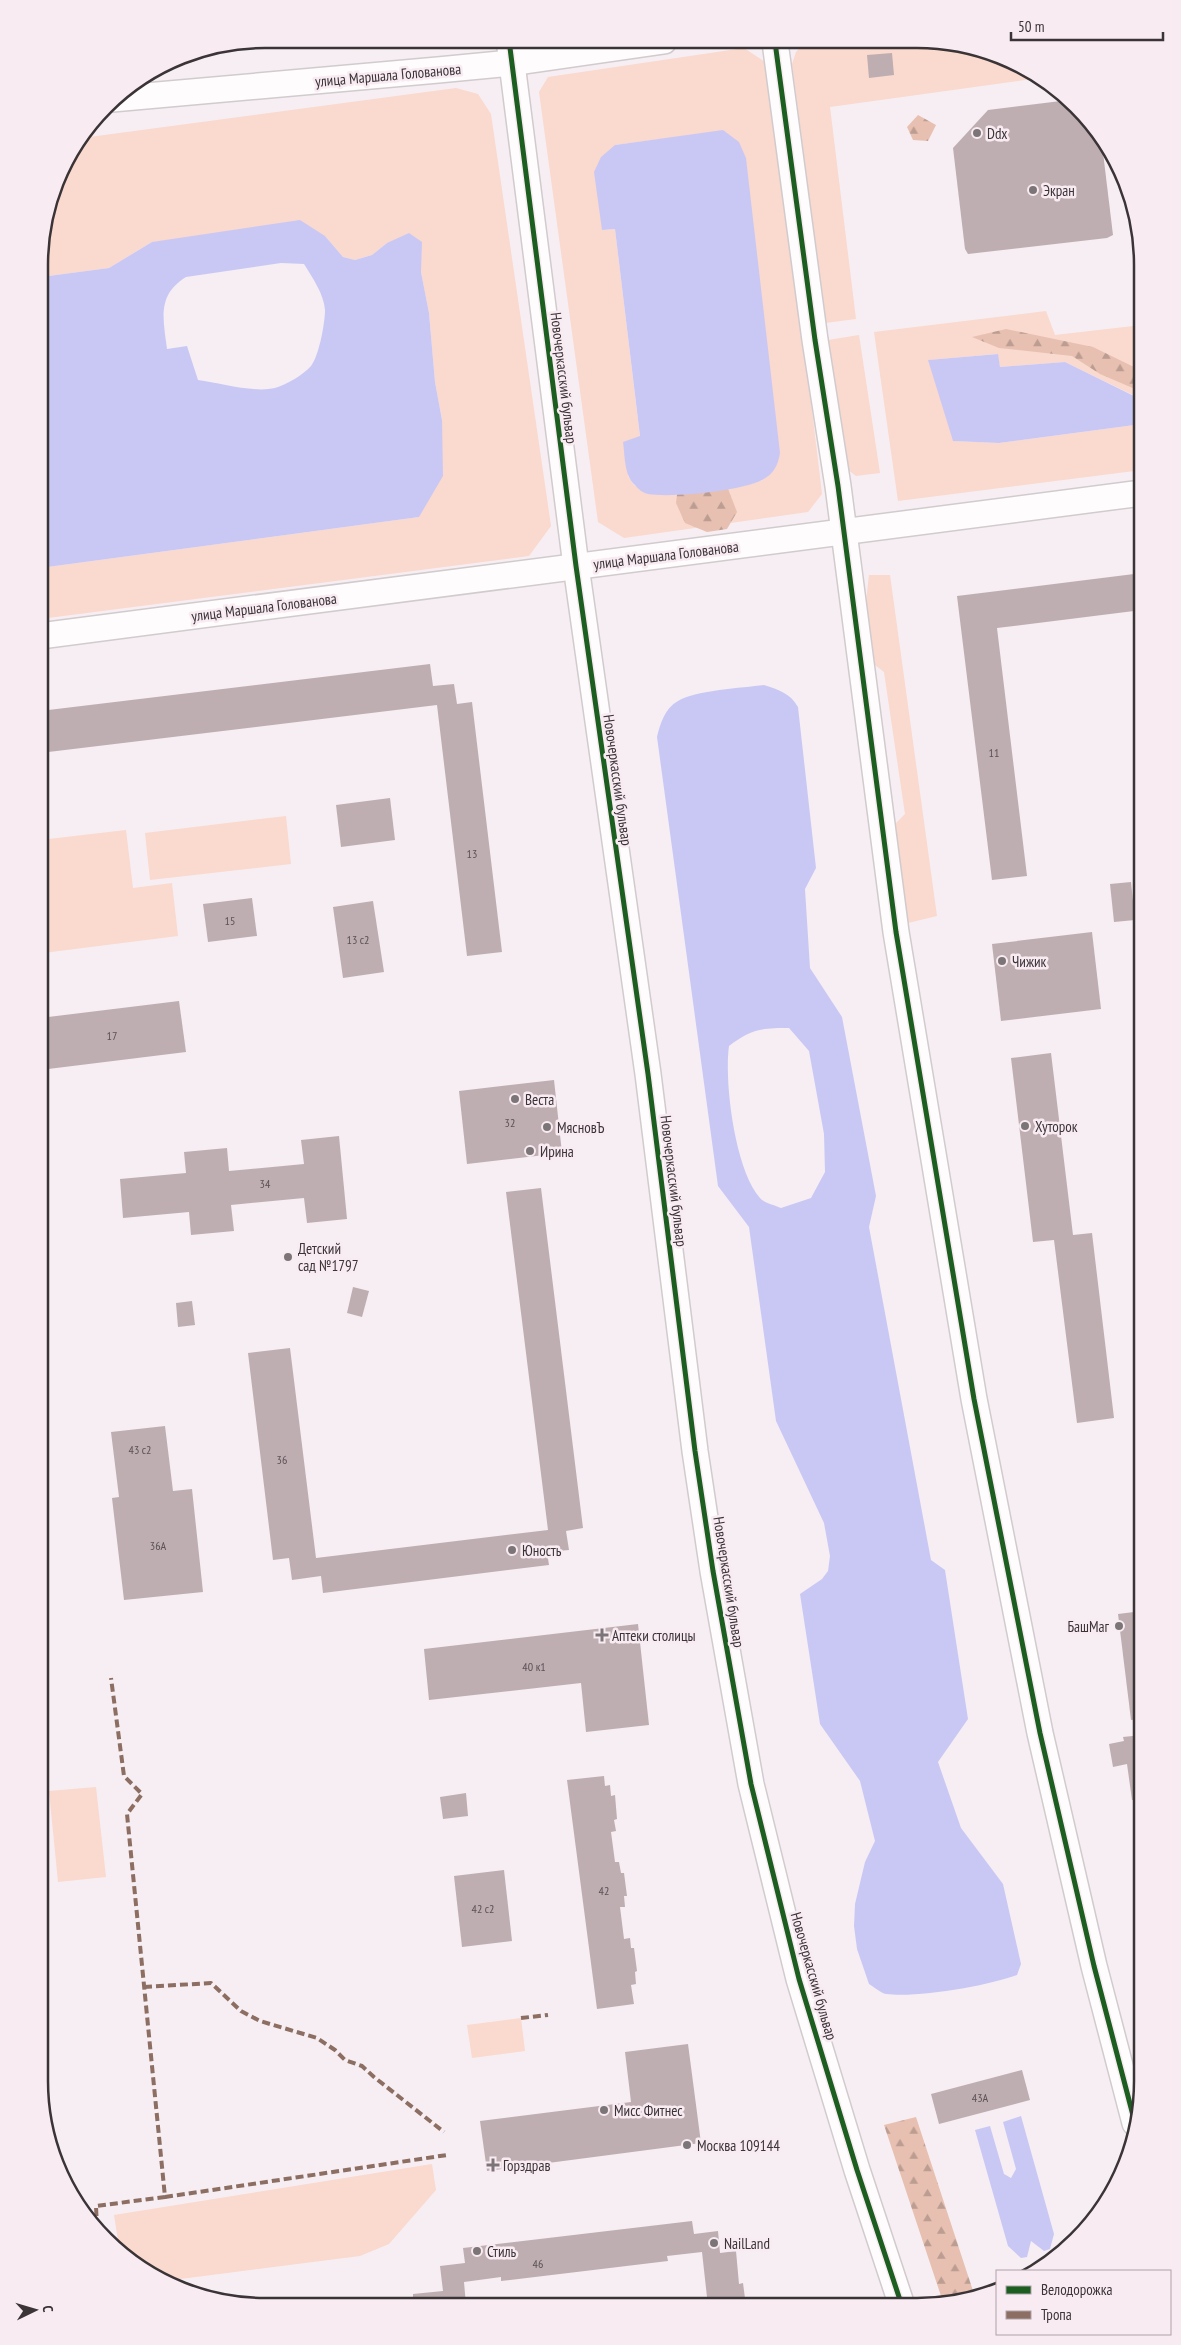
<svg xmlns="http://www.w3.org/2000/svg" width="1181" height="2345" viewBox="0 0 1181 2345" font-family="'PT Sans Narrow',sans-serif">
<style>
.green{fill:#fad9ce;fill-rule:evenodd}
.forest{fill:url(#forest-firs)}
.water{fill:#c9c8f5;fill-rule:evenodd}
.building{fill:#beaeb1}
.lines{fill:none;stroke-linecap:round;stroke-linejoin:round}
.tertiary-casing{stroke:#d1cbce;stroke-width:28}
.tertiary{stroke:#fefcfd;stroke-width:25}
.quiet{stroke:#8d6e63;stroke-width:4;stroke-dasharray:8 4;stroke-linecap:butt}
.cycleway-casing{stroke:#f9ebf2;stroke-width:8}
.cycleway{stroke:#1b5e20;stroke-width:5}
.poi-dot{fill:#7c7578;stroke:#f9ebf2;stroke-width:2}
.labels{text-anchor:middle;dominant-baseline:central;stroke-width:5;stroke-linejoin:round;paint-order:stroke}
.number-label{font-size:12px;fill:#5b5256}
.street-label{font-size:15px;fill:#3a3437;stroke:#f9ebf2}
.poi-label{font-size:15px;fill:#3a3437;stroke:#f9ebf2;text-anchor:start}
.rim{fill:none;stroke:#3a3437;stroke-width:2.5}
</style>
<defs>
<pattern id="forest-firs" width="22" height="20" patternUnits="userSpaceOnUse" patternTransform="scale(1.25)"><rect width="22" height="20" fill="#e7c0b1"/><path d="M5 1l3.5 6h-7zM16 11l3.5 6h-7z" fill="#bc9d91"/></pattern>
</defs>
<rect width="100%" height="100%" fill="#f6eef2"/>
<g class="green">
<path d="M805 42 960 43 1016 62 1040 78 830 107 856 319 825 323 792 64 796 52Z"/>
<path d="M744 48 771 66 822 494 808 512 624 538 598 522 539 92 548 77ZM661 139 763 480 751 484 706 492 645 493 633 484 628 476 640 437 615 229 602 230 615 145Z"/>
<path d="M456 88 478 94 491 114 551 526 529 556 40 619V568L419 517 441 441 442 420 435 382 429 313 421 272V242L387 243 372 255 355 260 343 257 325 236 152 242 109 268 41 277V235L62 165 82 138Z"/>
<path d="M1046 311 1055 335 1142 325V395L1135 396 1065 362 1000 367 997 354 929 360 954 441 999 443 1142 424V470L898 501 874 332Z"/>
<path d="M859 335 880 473 856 476 847 469 828 340Z"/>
<path d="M869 575H890L937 916 908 923 894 825 905 814 884 672 875 665 866 602Z"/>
<path d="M286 816 291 864 150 880 145 833Z"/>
<path d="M126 830 133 888 172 883 178 936 43 953 40 930V840Z"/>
<path d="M96 1787 106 1877 58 1882 49 1791Z"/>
<path d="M521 2018 525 2051 472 2058 467 2025Z"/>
<path d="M432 2164 436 2190 389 2244 360 2256 165 2281 120 2253 114 2215Z"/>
</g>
<g class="forest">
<path d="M918 115 936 125 928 141 913 140 907 127Z"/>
<path d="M1006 329 1093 347 1136 368H1142V388L1135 389 1100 374 1072 356 999 348 972 337Z"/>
<path d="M725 481 737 512 727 529 707 532 685 523 676 503 678 487Z"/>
<path d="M916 2117 975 2297 943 2302 884 2125Z"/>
</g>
<g class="water">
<path d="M723 130 739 142 746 158 780 453C778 465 774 474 762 480 741 491 671 498 648 494 643 493 638 489 635 485 624 476 625 455 623 442L640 436 615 229 602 230 594 172 601 157 615 145Z"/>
<path d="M300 220 325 236 343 257 355 260 372 255 387 243 409 233 422 242 421 272 429 313 435 382 442 420 443 476 419 517 40 568 41 277 109 268 152 242ZM281 263 304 264C312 277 324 294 325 310 325 323 319 356 311 366 303 375 286 385 275 388 254 393 220 383 198 380L187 346 167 349C163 318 157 295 186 277Z"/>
<path d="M998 354 1000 367 1065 362 1134 396 1142 395V424L999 443 953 441 928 360Z"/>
<path d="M764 685C779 690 790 693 798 707L816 868 805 889 810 968 842 1017 876 1196 869 1227 931 1560 945 1570 968 1719 938 1762 961 1828 1003 1884 1021 1964 1017 1975C987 1986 918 1998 886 1994 881 1993 874 1987 869 1984L857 1949 854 1926 855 1904 865 1862 875 1841 860 1781 820 1724 800 1594 822 1579 828 1571 830 1556 824 1523 776 1421 749 1227 718 1186 657 737C660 724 665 708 678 701 696 690 742 688 764 685ZM789 1028 809 1051 824 1134 825 1172 811 1198 781 1208C775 1205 764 1203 760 1198 735 1170 724 1082 729 1046 751 1029 761 1028 789 1028Z"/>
<path d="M1021 2116 1054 2234 1050 2249 1044 2251 1031 2241 1027 2257 1021 2258 1008 2246 975 2130 990 2126 1004 2174 1011 2178 1016 2169 1003 2122Z"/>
</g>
<g class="building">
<path d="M892 53 894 75 869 78 867 55Z"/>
<path d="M1069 100 1101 136 1113 235 1107 238 968 254 965 249 953 148 988 110Z"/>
<path d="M1142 573V610L997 628 1027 876 992 880 957 596Z"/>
<path d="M430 664 433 686 454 684 457 704 472 702 502 952 467 956 437 705 40 753V711Z"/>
<path d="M390 798 395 840 341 847 336 805Z"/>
<path d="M1131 882 1135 920 1114 922 1110 884Z"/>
<path d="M252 898 257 936 208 942 203 904Z"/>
<path d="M373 901 384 972 343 978 333 907Z"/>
<path d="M1092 932 1101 1009 1001 1021 992 944Z"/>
<path d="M179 1001 186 1052 40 1070V1018Z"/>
<path d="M1051 1053 1073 1235 1092 1233 1114 1418 1077 1423 1054 1240 1033 1242 1011 1058Z"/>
<path d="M554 1080 562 1153 467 1164 459 1091Z"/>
<path d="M339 1136 347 1219 307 1223 304 1198 231 1205 234 1231 191 1235 189 1212 123 1218 120 1179 186 1173 184 1152 227 1148 229 1171 304 1164 301 1140Z"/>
<path d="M541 1188 583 1528 566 1531 569 1550 547 1552 549 1565 323 1593 321 1576 292 1580 289 1558 273 1560 248 1353 290 1348 316 1558 548 1530 506 1192Z"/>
<path d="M353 1287 369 1291 362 1317 347 1313Z"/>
<path d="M192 1301 195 1325 178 1327 176 1303Z"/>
<path d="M165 1426 173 1491 192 1489 203 1592 124 1600 112 1498 119 1497 111 1432Z"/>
<path d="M1142 1611V1719L1131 1720 1118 1614Z"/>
<path d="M638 1624 649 1725 586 1732 581 1683 429 1700 424 1649Z"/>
<path d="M1142 1735V1800H1132L1127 1764 1113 1767 1109 1744 1124 1741 1123 1737Z"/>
<path d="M604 1776 605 1786 610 1785 611 1796 615 1795 617 1819 614 1820 616 1831 611 1832 615 1862H619L621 1873H624L627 1896H624L625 1907H620L624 1939 630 1938 631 1948H634L637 1971 635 1972 636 1984 631 1985 634 2004 597 2009 567 1780Z"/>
<path d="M466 1793 468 1816 443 1819 440 1797Z"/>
<path d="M504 1870 512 1941 462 1947 454 1876Z"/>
<path d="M688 2044 701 2143 487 2171 480 2121 631 2102 625 2052Z"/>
<path d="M1022 2070 1030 2100 939 2124 931 2094Z"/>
<path d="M692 2221 694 2234 718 2231 720 2253 736 2251 739 2284 743 2283 746 2306H708L702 2252 667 2256 668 2261 501 2281V2277L464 2282 466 2305H413V2294L443 2291 440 2266 465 2263 463 2248Z"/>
</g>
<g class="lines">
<defs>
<g id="tertiary">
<path d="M509 40 576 566 648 1074 695 1451 713 1571 751 1784 799 1979 857 2170 902 2306"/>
<path d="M775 42 815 340 838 486 896 932 974 1399 1040 1733 1094 1966 1135 2123"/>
<path d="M112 99 438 70 511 63 664 41"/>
<path d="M40 636 1142 493"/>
</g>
</defs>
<use href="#tertiary" class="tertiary-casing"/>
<use href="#tertiary" class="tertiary"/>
<g class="quiet">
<path d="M144 1987 211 1983 241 2011 260 2021 317 2038 335 2050 345 2060 362 2066 374 2077 444 2132"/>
<path d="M521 2018 548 2015"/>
<path d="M165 2197 447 2155"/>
<path d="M97 2228 96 2206 165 2197 127 1814 142 1794 124 1776 111 1678"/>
</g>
<defs>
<g id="cycleway">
<path d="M509 40 576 566 648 1074 695 1451 713 1571 751 1784 799 1979 857 2170 902 2306"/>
<path d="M775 42 815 340 838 486 896 932 974 1399 1040 1733 1094 1966 1135 2123"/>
</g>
</defs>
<use href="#cycleway" class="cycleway-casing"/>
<use href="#cycleway" class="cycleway"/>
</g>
<g class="poi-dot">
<circle cx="977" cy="133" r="5"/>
<circle cx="1033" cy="190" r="5"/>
<circle cx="1002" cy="961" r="5"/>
<circle cx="515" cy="1099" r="5"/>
<circle cx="1025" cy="1126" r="5"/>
<circle cx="547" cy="1127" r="5"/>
<circle cx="530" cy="1151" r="5"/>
<circle cx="288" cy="1257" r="5"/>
<circle cx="512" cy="1550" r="5"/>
<circle cx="1119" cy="1626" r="5"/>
<path d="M599.5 1627.5h5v5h5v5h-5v5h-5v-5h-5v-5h5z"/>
<circle cx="604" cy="2110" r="5"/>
<circle cx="687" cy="2145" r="5"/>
<path d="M490.5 2157.5h5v5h5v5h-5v5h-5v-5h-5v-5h5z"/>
<circle cx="714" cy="2243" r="5"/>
<circle cx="477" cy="2251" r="5"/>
</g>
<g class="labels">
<g class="number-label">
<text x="994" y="752">11</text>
<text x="472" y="853">13</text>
<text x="230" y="920">15</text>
<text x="358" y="939">13 с2</text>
<text x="112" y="1035">17</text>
<text x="510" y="1122">32</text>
<text x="265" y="1183">34</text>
<text x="140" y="1449">43 с2</text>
<text x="282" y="1459">36</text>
<text x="158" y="1545">36А</text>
<text x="534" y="1666">40 к1</text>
<text x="604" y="1890">42</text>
<text x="483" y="1908">42 с2</text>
<text x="980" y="2097">43А</text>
<text x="538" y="2263">46</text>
</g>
<g class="street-label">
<text transform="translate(388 75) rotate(-5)">улица Маршала Голованова</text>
<text transform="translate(564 378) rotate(83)">Новочеркасский бульвар</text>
<text transform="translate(666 555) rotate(-7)">улица Маршала Голованова</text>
<text transform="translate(264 607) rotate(-7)">улица Маршала Голованова</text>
<text transform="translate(618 780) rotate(82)">Новочеркасский бульвар</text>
<text transform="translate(674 1181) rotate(83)">Новочеркасский бульвар</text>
<text transform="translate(729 1582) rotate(81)">Новочеркасский бульвар</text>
<text transform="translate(814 1976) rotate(74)">Новочеркасский бульвар</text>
</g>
<g class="poi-label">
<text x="987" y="133">Ddx</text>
<text x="1043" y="190">Экран</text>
<text x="1012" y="961">Чижик</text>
<text x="525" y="1099">Веста</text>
<text x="1035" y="1126">Хуторок</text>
<text x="557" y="1127">МясновЪ</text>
<text x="540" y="1151">Ирина</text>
<text x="298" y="1248">Детский<tspan x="298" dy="17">сад №1797</tspan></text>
<text x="522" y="1550">Юность</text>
<text x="1109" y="1626" text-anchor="end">БашМаг</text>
<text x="612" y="1635">Аптеки столицы</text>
<text x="614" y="2110">Мисс Фитнес</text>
<text x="697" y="2145">Москва 109144</text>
<text x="503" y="2165">Горздрав</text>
<text x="724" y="2243">NailLand</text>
<text x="487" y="2251">Стиль</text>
</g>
</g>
<path d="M0 0H1181V2345H0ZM265 48H917A217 217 0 0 1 1134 265V2081A217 217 0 0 1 917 2298H265A217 217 0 0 1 48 2081V265A217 217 0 0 1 265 48Z" fill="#f9ebf2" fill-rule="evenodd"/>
<path class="rim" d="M265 48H917A217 217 0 0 1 1134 265V2081A217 217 0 0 1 917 2298H265A217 217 0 0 1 48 2081V265A217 217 0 0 1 265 48Z"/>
<rect x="996" y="2270" width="175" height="65" fill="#f9ebf2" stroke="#ada2a7"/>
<rect x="1006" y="2286" width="25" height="8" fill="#1b5e20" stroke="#ada2a7"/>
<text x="1041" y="2295" font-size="15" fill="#3a3437">Велодорожка</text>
<rect x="1006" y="2311" width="25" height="8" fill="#8d6e63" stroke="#ada2a7"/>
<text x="1041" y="2320" font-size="15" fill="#3a3437">Тропа</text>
<g transform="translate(35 2310) rotate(85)" stroke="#f9ebf2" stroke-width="4" paint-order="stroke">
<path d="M0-4L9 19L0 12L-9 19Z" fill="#3a3437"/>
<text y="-8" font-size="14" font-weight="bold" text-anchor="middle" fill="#3a3437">С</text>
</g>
<path d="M1011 32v8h152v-8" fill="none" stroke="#3a3437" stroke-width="2.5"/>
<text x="1018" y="32" font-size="15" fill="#3a3437" stroke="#f9ebf2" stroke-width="4" paint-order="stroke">50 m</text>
</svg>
